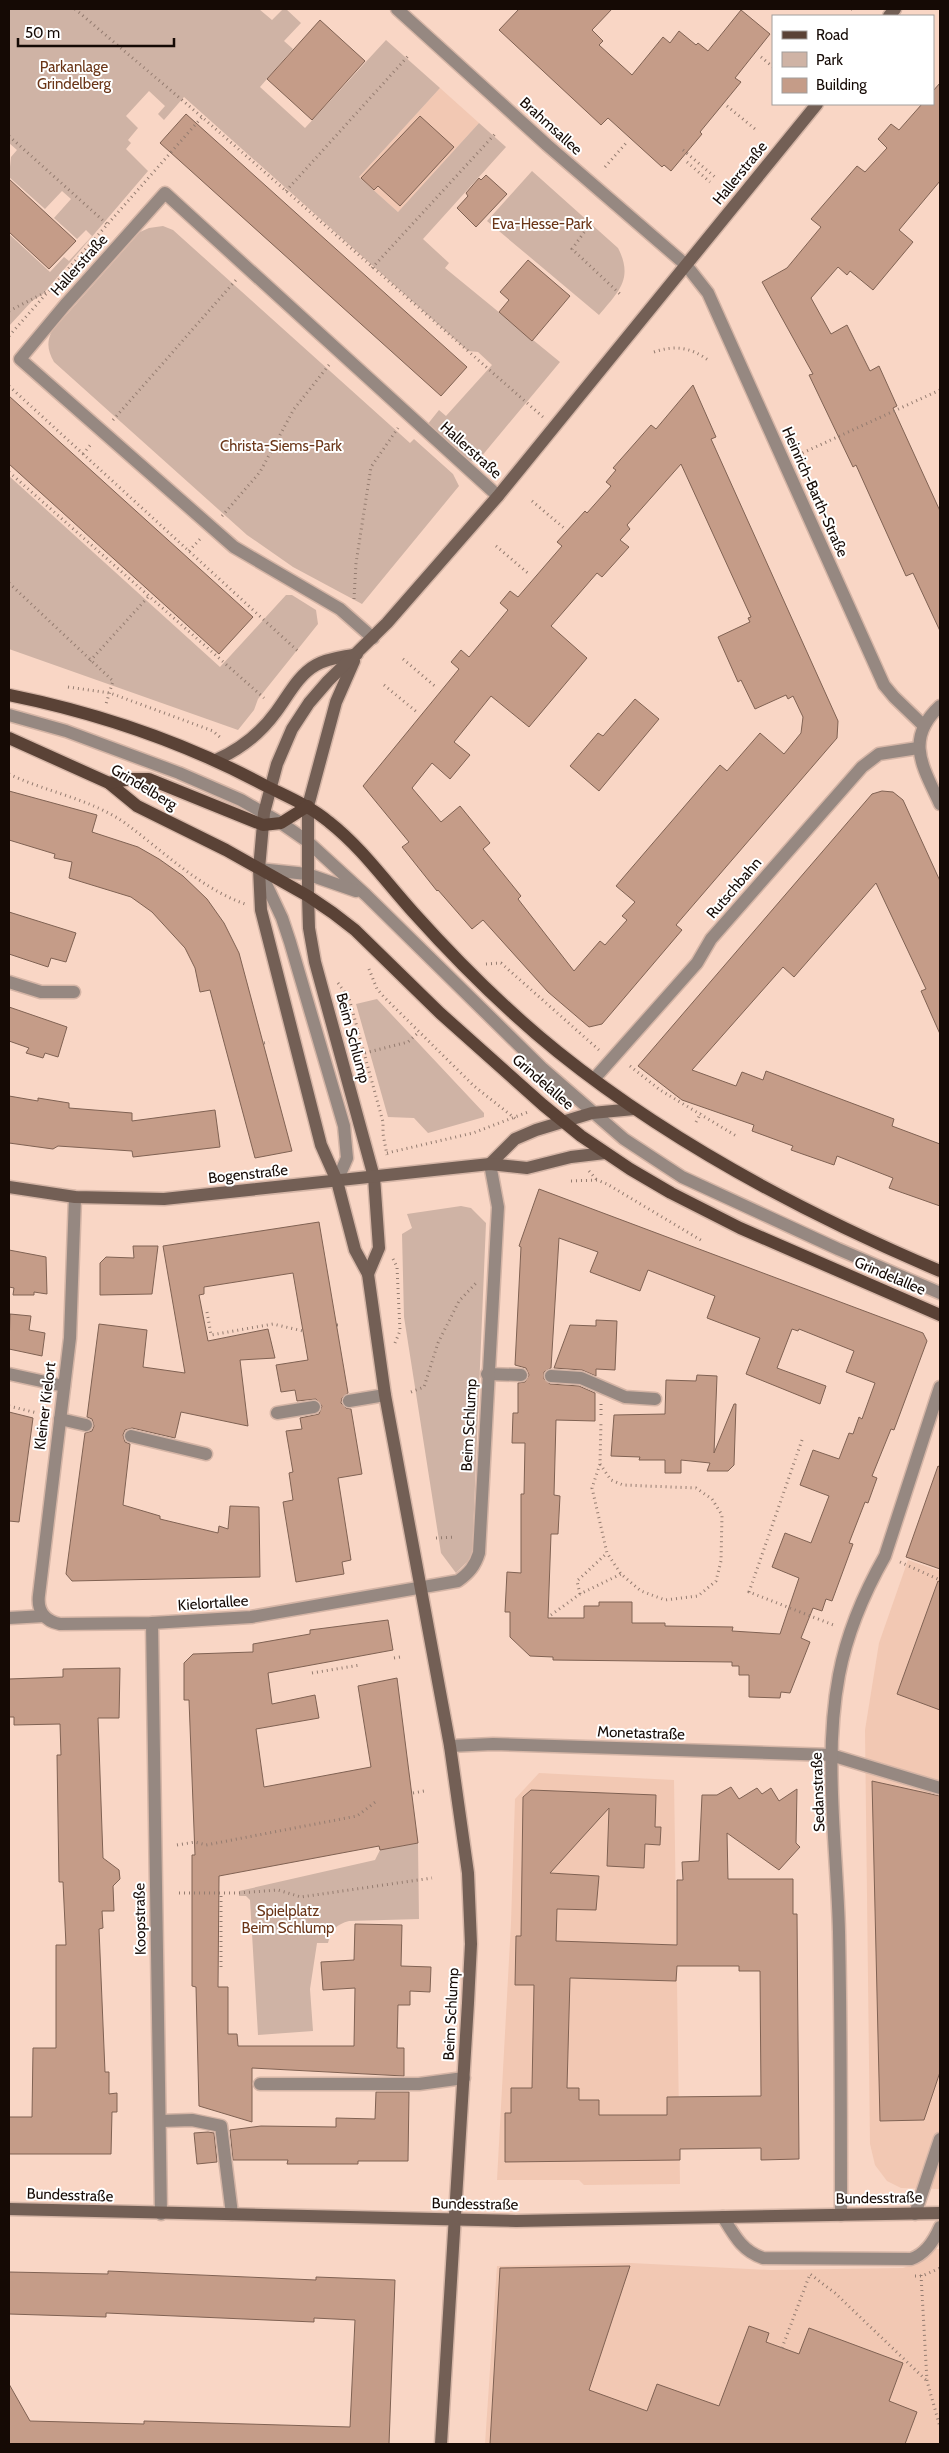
<svg xmlns="http://www.w3.org/2000/svg" width="949" height="2453" viewBox="0 0 949 2453" font-family="Cabin,sans-serif">
<style>
.built{fill:#f2c8b3}
.green{fill:#cfb3a5}
.building{fill:#c59c88;stroke:#806253;fill-rule:evenodd}
.lines{fill:none;stroke-linecap:round;stroke-linejoin:round}
.lane-casing{stroke:#d5b5a6;stroke-width:15}
.street-casing{stroke:#d5b5a6;stroke-width:15}
.secondary-casing{stroke:#d5b5a6;stroke-width:15}
.primary-casing{stroke:#d5b5a6;stroke-width:15}
.path{stroke:#947c70;stroke-width:3;stroke-dasharray:1 4;stroke-linecap:butt}
.lane{stroke:#968881;stroke-width:12}
.street{stroke:#968881;stroke-width:12}
.secondary{stroke:#735f55;stroke-width:12}
.primary{stroke:#5a4236;stroke-width:12}
.labels{text-anchor:middle;dominant-baseline:central;stroke-width:4;stroke-linejoin:round;paint-order:stroke}
.park-label{font-size:15px;fill:#6a3517;stroke:#fff}
.street-label{font-size:15px;fill:#150a05;stroke:#fff}
</style>
<rect width="100%" height="100%" fill="#f9d6c5"/>
<g class="built">
<path d="M440 88 479 123 398 212 359 177Z"/>
<path d="M908 1560 940 1571V2189L901 2188 887 2181 875 2165 870 2144 865 1730 879 1643Z"/>
<path d="M539 1773 674 1780 680 2184 584 2185 579 2180H497L511 1923 515 1799Z"/>
<path d="M935 2249H940V2444H485L497 2266 631 2263 771 2270 903 2268 919 2262Z"/>
</g>
<g class="green">
<path d="M9 9H259L272 20 283 9H286L301 23 284 41 293 49 260 87 305 128 386 40 440 88 359 177 398 212 479 123 506 147 423 239 449 263 445 268 560 362 476 463 463 458 427 425 439 410 446 416 492 365 478 352 468 351 184 97 164 120 158 114 165 106 149 91 126 116 138 128 128 140 131 143 126 149 148 171 43 294 32 301 9 326V234L50 272 64 257 69 261 92 236 86 230 77 239 54 218 71 199 62 191 45 209 9 177 11 157 17 150 9 143Z"/>
<path d="M532 171 618 248C634 279 618 292 599 315L487 221Z"/>
<path d="M163 226 173 230 410 443 414 439 453 474 459 486 362 604 293 567 247 535 54 362C48 351 46 343 52 331L140 232 149 228Z"/>
<path d="M9 476 220 667 286 595H292L316 610 318 624 258 699 254 710 238 730 9 649Z"/>
<path d="M377 999 484 1113V1117L428 1133 414 1118 388 1117 356 1004Z"/>
<path d="M461 1206 471 1208 486 1223 472 1557 456 1573 441 1553 404 1317 402 1234 412 1228 407 1214Z"/>
<path d="M418 1843 419 1919 349 1921C337 1924 331 1930 328 1943H317L310 1989 313 2031 258 2035 250 1900 246 1896H239V1891L375 1860 380 1850Z"/>
</g>
<g class="building">
<path d="M519 9H612L592 30 603 41 599 45 632 75 663 37 670 43 679 31 696 45 698 43 708 51 741 10 770 34 735 78 741 82 700 132 702 134 671 171 664 165 662 167 608 118 601 125 499 30Z"/>
<path d="M320 20 365 61 312 120 267 79Z"/>
<path d="M940 83V181L899 230 913 242 873 290 850 271 847 275 838 267 811 298 831 334 847 325 870 371 879 366 897 406 893 408 940 511V631L913 573 906 576 856 465 853 467 809 375 813 374 762 282 787 268 821 227 811 219 857 166 865 172 887 148 878 139 891 124 899 130 922 104H933V91Z"/>
<path d="M186 114 467 367 441 396 160 143Z"/>
<path d="M420 116 454 147 400 206 378 186 374 190 361 178Z"/>
<path d="M486 175 507 194 476 227 457 208 468 196 466 193 479 178 481 180Z"/>
<path d="M9 179 76 241 49 269 9 232Z"/>
<path d="M528 260 570 296 532 341 499 312 509 300 500 292Z"/>
<path d="M693 385 716 437 711 439 838 721 837 738 676 925 682 930 602 1024 589 1027 548 992 483 920 472 929 438 890 437 891 402 847 409 842 363 786 459 669 451 662 461 650 469 657 508 610 500 603 510 591 518 597 562 546 557 542 585 511 587 513 611 486 606 482 616 470 613 468 651 425 656 429ZM681 464 751 617 748 618 750 622 718 637 738 682 741 680 755 709 786 695 788 699 793 696 803 717 801 733 784 754 760 733 727 771 720 765 616 886 635 902 622 916 627 920 605 945 600 941 574 971 518 899 521 896 483 849 490 843 460 806 441 822 412 788 432 763 450 779 470 755 454 742 491 696 529 727 587 658 551 626 597 573 602 577 629 547 620 540 630 529 627 525Z"/>
<path d="M9 396 253 617 219 654 9 464Z"/>
<path d="M635 699 659 719 599 791 570 766 598 733 603 736Z"/>
<path d="M9 791 97 815 92 832 138 847 159 859 183 876 207 899 224 923 239 953 292 1151 255 1158 210 990 200 992 195 968 185 948 152 912 131 897 69 878 72 862 54 858 55 854 9 840Z"/>
<path d="M882 791 893 792 903 800 940 881V1034L921 991 926 989 876 883 794 977 783 967 692 1070 736 1086 742 1072 763 1080 766 1071 894 1119 892 1126 940 1144V1206L889 1188 893 1178 837 1156 834 1165 791 1150 793 1146 752 1131 754 1125 682 1100 638 1066 872 794Z"/>
<path d="M9 912 76 933 66 962 51 958 48 967 9 954Z"/>
<path d="M9 1007 67 1027 58 1057 45 1053 43 1058 26 1053 29 1048 9 1041Z"/>
<path d="M9 1096 38 1101V1098L69 1103V1108L132 1113V1121L215 1110 220 1147 133 1157 132 1151 58 1146 53 1149 9 1143Z"/>
<path d="M539 1189 923 1333 927 1341 894 1430 891 1429 872 1476 877 1478 868 1503 865 1502 849 1543 853 1544 832 1601 826 1599 822 1611 813 1608 801 1638 810 1642 790 1693 781 1692 780 1698 749 1697V1675H739V1666H732V1662L553 1660V1657L530 1656 510 1637V1612H505L507 1572 521 1573V1494H524L525 1443H512L513 1413H518V1383L525 1382 529 1375 526 1368 515 1365 521 1247 519 1246ZM559 1238 598 1252 590 1272 640 1291 648 1270 715 1296 707 1318 760 1338 746 1374 820 1404 826 1386 777 1368 792 1329 798 1331 799 1329 854 1351 846 1372 875 1383 862 1419 859 1417 853 1434 849 1433 839 1459 813 1450 800 1485 829 1496 811 1543 785 1533 772 1567 799 1578 780 1634 732 1631 733 1627 665 1626V1623H632V1602H599V1606H584V1618H548L551 1534H558L560 1496 554 1495 556 1420 595 1421V1393L579 1386 550 1384 544 1379V1372L551 1368Z"/>
<path d="M319 1222 348 1393 342 1398 341 1403 346 1408 351 1409 362 1474 338 1478 351 1560 342 1562 344 1574 296 1582 283 1502 293 1500 289 1473 293 1472 286 1431 302 1429 300 1418 319 1414 322 1406 316 1399 297 1401 295 1390 281 1392 276 1365 308 1360 293 1273 204 1287V1294L199 1295 208 1341 268 1329 275 1358 240 1360 248 1426 181 1412 175 1438 132 1428 125 1430 123 1435 125 1442 130 1444 123 1505 160 1516V1519L218 1533 219 1526 228 1529 230 1506 259 1507 260 1577 72 1581 66 1574 85 1433 92 1431 94 1426 92 1419 87 1417 99 1324 147 1330 143 1367 185 1373 163 1246Z"/>
<path d="M133 1246H158L152 1294 100 1295V1263L106 1257 134 1258Z"/>
<path d="M9 1250 46 1257 47 1294 34 1292V1295H13L14 1288 9 1287Z"/>
<path d="M10 1314 31 1316 29 1330 45 1333 42 1356 9 1349Z"/>
<path d="M596 1320 617 1321 615 1370 596 1369V1376L582 1370 554 1368 570 1325 596 1326Z"/>
<path d="M697 1375 717 1376 714 1453 734 1404H736L734 1465 728 1471H707L710 1463 681 1460V1473H665V1460H639L640 1457 611 1456 614 1415 665 1414 666 1380 696 1381Z"/>
<path d="M9 1412 33 1418 19 1522 9 1521Z"/>
<path d="M938 1466 940 1467V1569L906 1557Z"/>
<path d="M938 1581 940 1582V1710L897 1694Z"/>
<path d="M388 1620 393 1650 268 1673 272 1704 315 1695 319 1718 256 1729 264 1787 371 1767 358 1686 397 1678 418 1843 380 1850 379 1846 219 1876 218 1987H228V2034H237L238 2046H354L355 1988 323 1990 321 1962 354 1960 355 1924 402 1925 401 1966 431 1967 430 1992 410 1991V2005H398L397 2048H404V2076L252 2068V2122L199 2106 196 1987 192 1986V1855H195L189 1700H184V1663L193 1654 253 1652V1644L310 1634V1630Z"/>
<path d="M120 1668 119 1718H98L103 1858 119 1870 120 1879 113 1886 114 1911H102L103 1928 99 1929 105 2072H109V2094L117 2093V2112H112L111 2154H9V2117H32L33 2048H56V1945H66L63 1882H59L57 1755H61L60 1724 14 1725V1717H9V1679L63 1677V1669Z"/>
<path d="M872 1781 940 1796V2072L924 2120 880 2121Z"/>
<path d="M731 1787 739 1799 757 1788 762 1794 771 1788 779 1801 797 1789 796 1843 800 1847 779 1870 727 1833 728 1879H793V1914H797L799 2159 761 2160V2148L680 2149V2160L505 2162V2113H511V2088H532L534 1985H515L516 1936H521L523 1797 531 1790 656 1795 655 1827H661L660 1845 645 1844 644 1868 607 1866 609 1808 550 1873 599 1876 596 1910 557 1909 556 1941 677 1945V1880H683L682 1862 699 1861 702 1795H717ZM677 1966H739V1971H760L761 2096 667 2097V2115H599V2100H579V2088H567L570 1978 676 1981Z"/>
<path d="M376 2092H409L408 2161H358V2164H287L288 2160H233L230 2130 261 2126 336 2127V2118L375 2119Z"/>
<path d="M208 2132 214 2133 217 2162 197 2164 194 2133Z"/>
<path d="M630 2266 589 2390 647 2411 657 2384 719 2406 749 2326 769 2333 766 2342 799 2354 809 2328 903 2363 889 2401 917 2412 905 2444H490L500 2268Z"/>
<path d="M108 2271 316 2280V2277L395 2280 389 2444H9V2384L30 2421 144 2424V2421L350 2427 355 2320 314 2318V2322L106 2313V2317L9 2314V2272L108 2274Z"/>
</g>
<g class="lines">
<defs>
<g id="lane">
<path d="M9 715 66 731 179 773 241 800 281 823 307 841 366 895 542 1068 624 1139 682 1177 838 1249 940 1293"/>
<path d="M337 1181 347 1158 344 1126 290 942 282 918 259 869 307 874 356 891"/>
<path d="M9 1374 64 1386"/>
<path d="M487 1374 521 1375"/>
<path d="M551 1376 581 1378 625 1397 655 1399"/>
<path d="M349 1401 385 1395"/>
<path d="M277 1413 314 1407"/>
<path d="M60 1419 86 1425"/>
<path d="M131 1436 206 1454"/>
<path d="M260 2084H419L464 2078"/>
<path d="M161 2121 192 2120 221 2126 232 2214"/>
<path d="M723 2217C734 2235 742 2251 763 2258L911 2259C926 2254 934 2241 940 2227"/>
</g>
<g id="street">
<path d="M397 9 547 145 686 265 708 293 884 685 894 697 924 726"/>
<path d="M373 638 340 609 234 547 20 359 65 305 165 193 498 496"/>
<path d="M940 706C904 739 923 767 940 804"/>
<path d="M9 982 41 992H74"/>
<path d="M594 1079 697 963 711 939 862 767 879 754 918 748"/>
<path d="M75 1197 70 1338 39 1595C37 1610 44 1621 60 1624L152 1623 251 1617 458 1581C469 1573 475 1566 479 1553L498 1207 490 1164"/>
<path d="M9 1618 44 1616"/>
<path d="M152 1623 161 2214"/>
<path d="M450 1746 493 1744 831 1755 940 1788"/>
<path d="M915 2214 940 2139"/>
<path d="M841 2215C841 2120 841 2026 839 1932 837 1847 823 1759 839 1675 847 1633 864 1593 885 1556L940 1387"/>
</g>
<g id="secondary">
<path d="M889 16 895 9"/>
<path d="M354 661 336 702 308 806V896L309 928 315 962 374 1177 379 1248 368 1274"/>
<path d="M216 760C241 749 260 734 276 712 288 696 298 675 316 665 328 658 344 657 357 654"/>
<path d="M490 1164 515 1139 536 1130 592 1113 634 1109"/>
<path d="M9 1187 75 1197 164 1199 490 1164 527 1168 571 1157 605 1153"/>
<path d="M9 2209 516 2221 940 2213"/>
<path d="M441 2444 468 2003 471 1944 468 1873 450 1746 385 1395 368 1274 355 1250 337 1181 321 1145 261 910 259 869 264 813 277 764 292 729 309 703 328 681 387 623 498 496 817 104"/>
</g>
<g id="primary">
<path d="M9 695C98 713 186 743 266 786 288 797 310 806 329 822 362 848 385 881 413 912 457 961 506 1010 558 1052 670 1142 808 1215 940 1271"/>
<path d="M9 738 109 783 137 806 226 850 308 896 333 913 355 930 440 1013 543 1105 581 1136 630 1169 671 1193 740 1228 940 1315"/>
<path d="M109 783 131 779H149L263 825 281 823 308 806"/>
</g>
</defs>
<use href="#lane" class="lane-casing"/>
<use href="#street" class="street-casing"/>
<use href="#secondary" class="secondary-casing"/>
<use href="#primary" class="primary-casing"/>
<g class="path">
<path d="M75 9 202 117"/>
<path d="M851 9H852"/>
<path d="M761 57 773 67"/>
<path d="M727 106 755 129"/>
<path d="M9 136 108 225"/>
<path d="M683 150 715 177"/>
<path d="M687 162 710 182"/>
<path d="M605 167 627 142"/>
<path d="M286 191 409 55"/>
<path d="M593 220 572 249 620 294"/>
<path d="M372 268 495 134"/>
<path d="M9 311 46 292"/>
<path d="M9 336 202 117 543 417"/>
<path d="M654 352C675 345 690 347 708 360"/>
<path d="M9 386 300 653"/>
<path d="M113 420 236 280"/>
<path d="M83 454 92 443"/>
<path d="M798 455 940 390"/>
<path d="M9 472 264 698"/>
<path d="M532 501 564 528"/>
<path d="M222 516 260 472 294 409 329 365"/>
<path d="M496 546 529 574"/>
<path d="M189 551 201 538"/>
<path d="M9 583 113 681 106 704"/>
<path d="M354 599 356 563 371 467 398 428"/>
<path d="M403 659 437 688"/>
<path d="M90 661 148 597"/>
<path d="M384 685 418 713"/>
<path d="M68 687 110 693 213 731 222 739"/>
<path d="M9 774C46 792 91 799 125 823 163 851 200 888 245 904"/>
<path d="M486 964 501 963 599 1050"/>
<path d="M369 969 377 989 384 997 474 1086 517 1120"/>
<path d="M338 983 349 998 383 1122V1134L387 1155"/>
<path d="M264 1043 269 1042"/>
<path d="M365 1053 408 1042 419 1032"/>
<path d="M630 1066 660 1090 738 1137"/>
<path d="M696 1122 701 1113"/>
<path d="M387 1153 473 1133 528 1112"/>
<path d="M589 1171 597 1180"/>
<path d="M571 1181 597 1180 607 1184 704 1242"/>
<path d="M393 1259 397 1267 400 1331 395 1343"/>
<path d="M207 1312 211 1335 273 1324 303 1331"/>
<path d="M337 1325H341"/>
<path d="M939 1338H940"/>
<path d="M411 1392 424 1387 438 1343 459 1301 478 1281"/>
<path d="M9 1406 37 1413"/>
<path d="M601 1415V1403"/>
<path d="M802 1440 749 1592 836 1626"/>
<path d="M600 1464 611 1480 623 1485 696 1488 712 1499 722 1515 721 1561 716 1581 698 1596 665 1600 641 1591 621 1574 607 1553 592 1488 600 1464 601 1421"/>
<path d="M436 1538 455 1537"/>
<path d="M900 1562 940 1580"/>
<path d="M580 1594 577 1581 607 1553"/>
<path d="M551 1615 580 1594 621 1574"/>
<path d="M394 1658 400 1657"/>
<path d="M312 1673 360 1665"/>
<path d="M413 1793 424 1791"/>
<path d="M177 1845 195 1842 206 1845 357 1816 378 1800"/>
<path d="M179 1893H239L278 1890 301 1897 432 1878"/>
<path d="M221 1967V1893"/>
<path d="M921 2275 927 2381 940 2427"/>
<path d="M915 2276H922L940 2268"/>
<path d="M782 2348 810 2274 835 2293 927 2381"/>
</g>
<use href="#lane" class="lane"/>
<use href="#street" class="street"/>
<use href="#secondary" class="secondary"/>
<use href="#primary" class="primary"/>
</g>
<g class="labels">
<g class="park-label">
<text x="74" y="67">Parkanlage<tspan x="74" dy="17">Grindelberg</tspan></text>
<text x="542" y="224">Eva-Hesse-Park</text>
<text x="281" y="446">Christa-Siems-Park</text>
<text x="288" y="1911">Spielplatz<tspan x="288" dy="17">Beim Schlump</tspan></text>
</g>
<g class="street-label">
<text transform="translate(551 126) rotate(42)">Brahmsallee</text>
<text transform="translate(740 173) rotate(-51)">Hallerstraße</text>
<text transform="translate(79 265) rotate(-48)">Hallerstraße</text>
<text transform="translate(471 450) rotate(42)">Hallerstraße</text>
<text transform="translate(815 492) rotate(66)">Heinrich-Barth-Straße</text>
<text transform="translate(144 787) rotate(31)">Grindelberg</text>
<text transform="translate(734 888) rotate(-49)">Rutschbahn</text>
<text transform="translate(353 1038) rotate(75)">Beim Schlump</text>
<text transform="translate(543 1082) rotate(41)">Grindelallee</text>
<text transform="translate(248 1174) rotate(-6)">Bogenstraße</text>
<text transform="translate(890 1276) rotate(23)">Grindelallee</text>
<text transform="translate(45 1406) rotate(-83)">Kleiner Kielort</text>
<text transform="translate(469 1425) rotate(-87)">Beim Schlump</text>
<text transform="translate(213 1603) rotate(-4)">Kielortallee</text>
<text transform="translate(641 1733) rotate(2)">Monetastraße</text>
<text transform="translate(818 1792) rotate(-92)">Sedanstraße</text>
<text transform="translate(140 1919) rotate(-91)">Koopstraße</text>
<text transform="translate(451 2014) rotate(-87)">Beim Schlump</text>
<text transform="translate(70 2195) rotate(2)">Bundesstraße</text>
<text transform="translate(879 2198) rotate(-1)">Bundesstraße</text>
<text transform="translate(475 2204) rotate(1)">Bundesstraße</text>
</g>
</g>
<rect width="949" height="2453" fill="none" stroke="#150a05" stroke-width="20"/>
<rect x="772" y="15" width="162" height="90" fill="#ffffff" stroke="#a19d9b"/>
<rect x="782" y="31" width="25" height="8" fill="#5a4236" stroke="#a19d9b"/>
<text x="816" y="40" font-size="15" fill="#150a05">Road</text>
<rect x="782" y="52" width="25" height="15" fill="#cfb3a5" stroke="#a19d9b"/>
<text x="816" y="65" font-size="15" fill="#150a05">Park</text>
<rect x="782" y="78" width="25" height="15" fill="#c59c88" stroke="#a19d9b"/>
<text x="816" y="90" font-size="15" fill="#150a05">Building</text>
<path d="M18 38v8h156v-8" fill="none" stroke="#150a05" stroke-width="2.5"/>
<text x="25" y="38" font-size="15" fill="#150a05" stroke="#ffffff" stroke-width="4" paint-order="stroke">50 m</text>
</svg>
